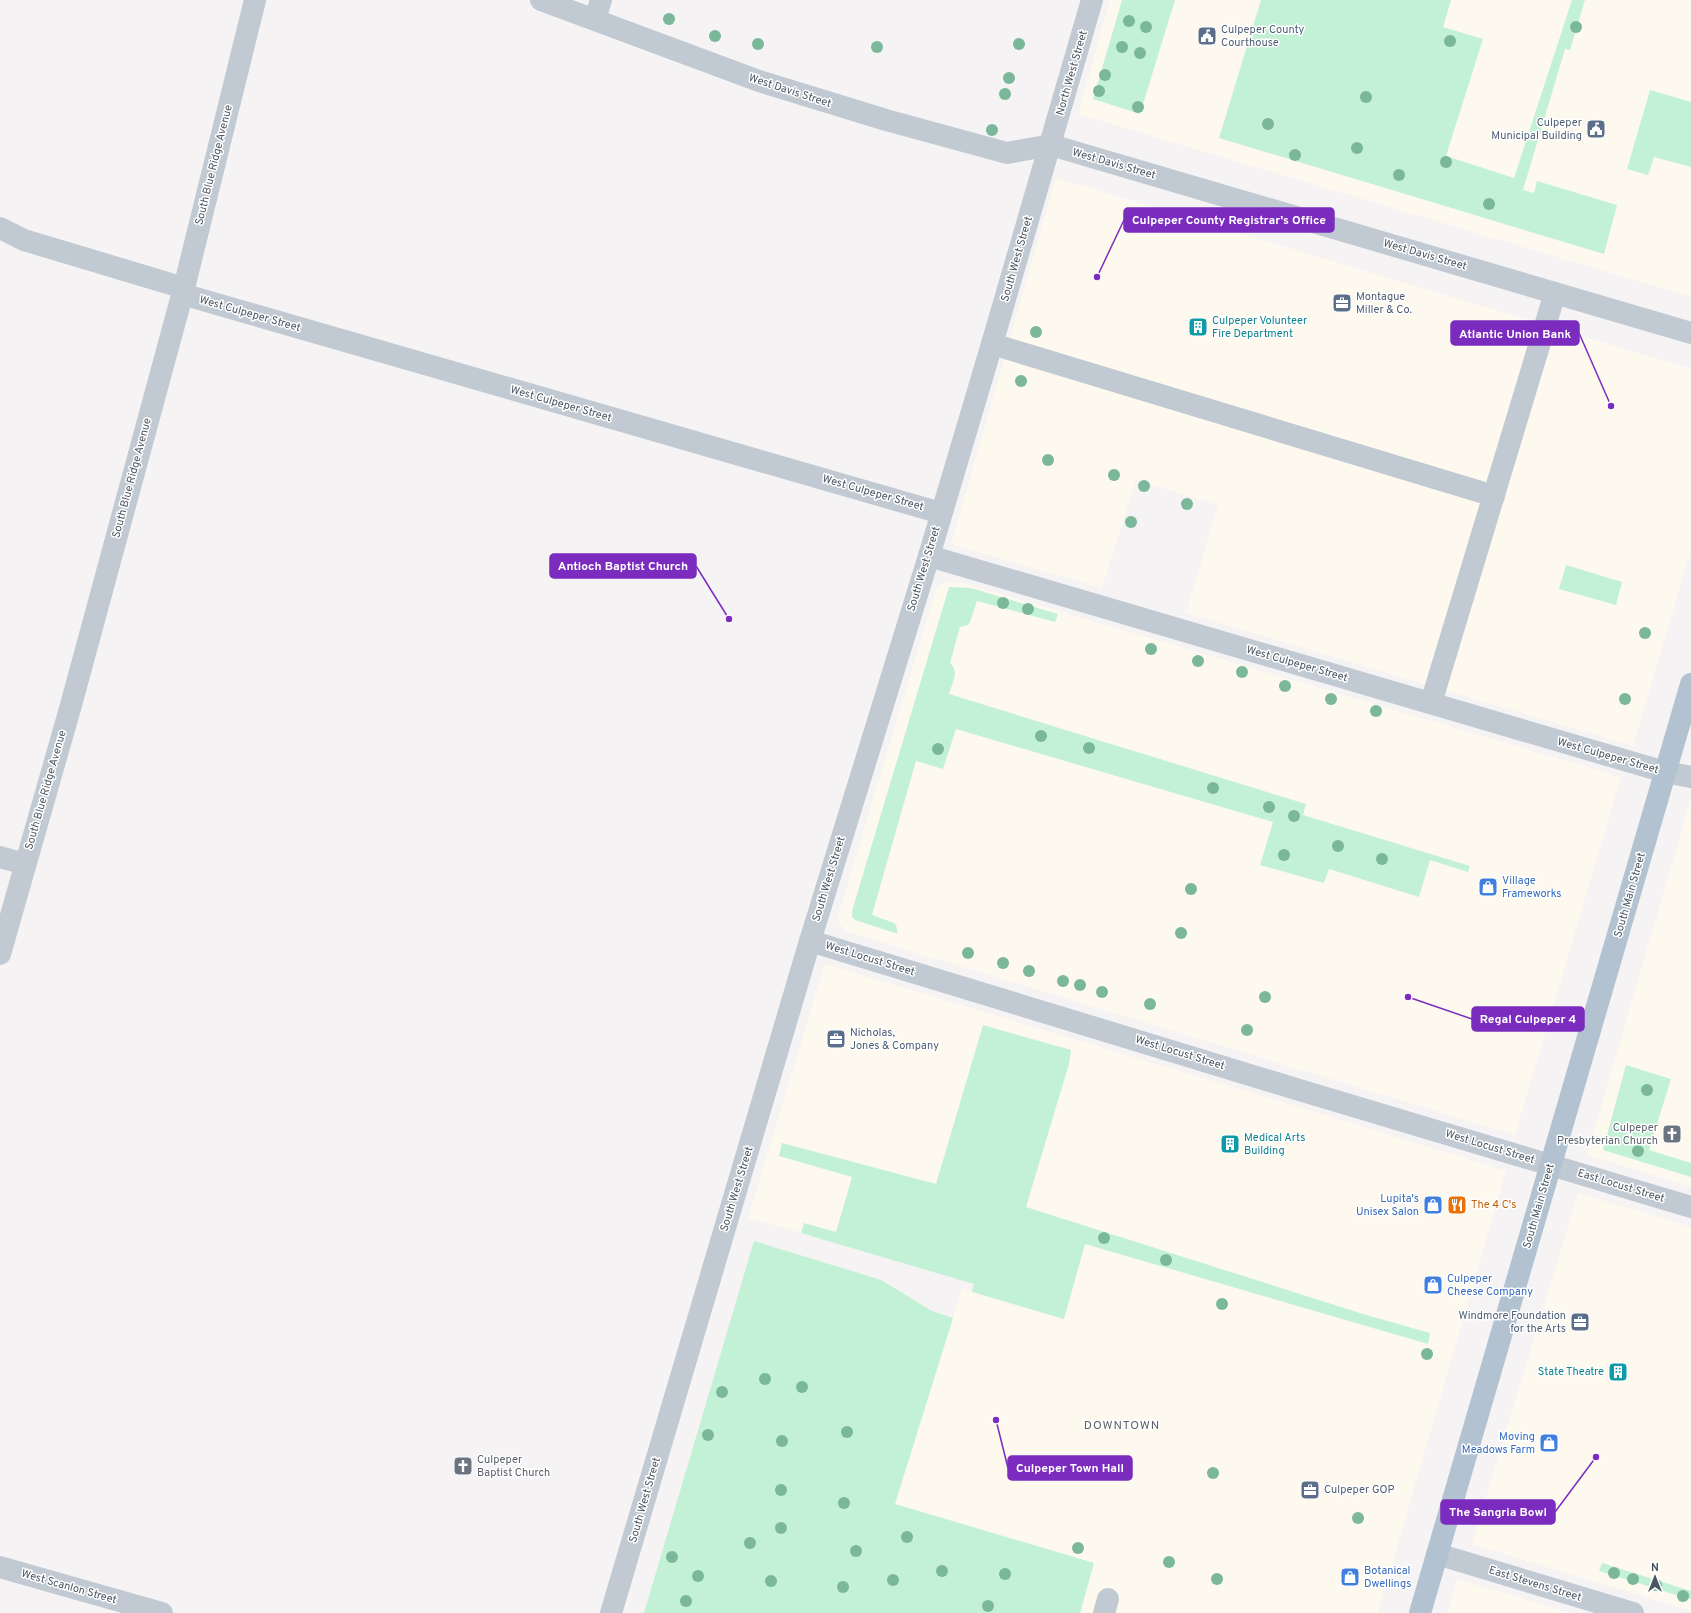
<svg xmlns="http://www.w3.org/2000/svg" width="1691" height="1613" viewBox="0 0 1691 1613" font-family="Overpass,sans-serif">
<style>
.commercial{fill:#fdf9ef}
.green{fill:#c3f1d5}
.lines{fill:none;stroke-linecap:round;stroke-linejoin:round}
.minor{stroke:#c1cad2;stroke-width:22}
.major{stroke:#b3c2d1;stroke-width:22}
.tree{fill:#7bb799}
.labels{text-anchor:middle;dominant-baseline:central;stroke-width:3;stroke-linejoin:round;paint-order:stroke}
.service-label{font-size:11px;fill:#4e5e75;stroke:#fff;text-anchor:start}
.street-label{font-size:11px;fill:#4a5661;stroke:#fff}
.culture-label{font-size:11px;fill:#0d838f;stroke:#fff;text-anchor:start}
.shop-label{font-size:11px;fill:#366cbe;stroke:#fff;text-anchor:start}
.worship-label{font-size:11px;fill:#5b616d;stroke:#fff;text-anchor:end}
.food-label{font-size:11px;fill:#c56008;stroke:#fff;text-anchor:start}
.neighbourhood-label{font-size:12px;letter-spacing:1px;fill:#5f6368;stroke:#fff}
.leader{fill:none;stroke:#7b2cbf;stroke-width:1.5}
.callout-dot{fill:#7b2cbf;stroke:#fff;stroke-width:1.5}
.callout{fill:#7b2cbf;stroke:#7b2cbf;stroke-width:1.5}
.callout-label{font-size:12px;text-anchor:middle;font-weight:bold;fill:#fff}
</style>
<rect width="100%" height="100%" fill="#f5f3f3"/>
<g class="commercial">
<path d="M1110 0H1691V297L1078 114Z"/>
<path d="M1056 178 1691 369V550L1633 746 1186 613 1218 505 1136 480 1102 588 951 544Z"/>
<path d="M950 582 963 583 1621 777 1515 1135 848 932 839 924V913L936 589 940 585Z"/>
<path d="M1691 798V1187L1587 1155Z"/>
<path d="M825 964 1312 1111 1506 1171 1378 1613H1080L1094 1563 895 1504 962 1288 1064 1319 1085 1244 846 1245 748 1218Z"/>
<path d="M1578 1193 1691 1227V1611L1472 1544Z"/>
<path d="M1457 1579 1570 1613H1448Z"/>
</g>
<g class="green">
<path d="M1122 0H1175L1140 114 1093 99Z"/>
<path d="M1261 0H1451L1443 27 1483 39 1446 156 1514 178 1572 0H1585L1570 50 1565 49 1523 190 1534 193 1537 181 1617 205 1604 254 1219 138Z"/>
<path d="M1650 90 1691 102V167L1654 157 1648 175 1627 169Z"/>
<path d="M1566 565 1622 582 1616 605 1559 589Z"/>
<path d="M949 587 971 588 1058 614 1055 622 977 601 970 622 968 625 960 627 950 663C960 672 952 683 949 694L1306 804 1303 815 1470 866 1468 872 1430 860 1419 897 1329 869 1324 883 1260 865 1273 822 956 729 943 769 916 761 872 915 894 923 896 925 898 934 855 920 852 917V911Z"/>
<path d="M983 1025 1071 1050 1069 1064 1026 1207 1363 1314 1430 1333 1428 1344 1085 1244 1064 1319 972 1292 974 1284 801 1233 804 1223 836 1232 852 1177 779 1156 782 1143 936 1184Z"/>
<path d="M1626 1065 1671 1079 1649 1150 1691 1163V1177L1603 1150Z"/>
<path d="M754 1241 881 1280 932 1311 953 1318 895 1504 1094 1563 1080 1613H644Z"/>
<path d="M1602 1563 1691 1591V1598L1689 1599 1599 1571Z"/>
</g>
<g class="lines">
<g class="minor">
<path d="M541 0 759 81 886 120 1007 153 1051 145 1691 333"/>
<path d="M595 19 601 0"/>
<path d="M0 228 24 240 184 288"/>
<path d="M182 294 941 513"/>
<path d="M992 344 1494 496"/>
<path d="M929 556 1665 772 1691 777"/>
<path d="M1431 703 1555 293"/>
<path d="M0 857 25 864"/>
<path d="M810 941 1306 1092 1691 1207"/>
<path d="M0 954 71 705 184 288 255 0"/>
<path d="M1437 1554 1633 1613"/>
<path d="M0 1567 162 1613"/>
<path d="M611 1613 810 941 929 556 992 344 1092 0"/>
<path d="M1104 1613 1108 1599"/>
</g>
<path class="major" d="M1420 1613 1691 684"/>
</g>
<g class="tree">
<circle cx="669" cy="19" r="6"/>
<circle cx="1129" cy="21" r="6"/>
<circle cx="1146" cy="27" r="6"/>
<circle cx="1576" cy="27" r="6"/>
<circle cx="715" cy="36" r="6"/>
<circle cx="1450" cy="41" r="6"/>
<circle cx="758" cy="44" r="6"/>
<circle cx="1019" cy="44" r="6"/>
<circle cx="877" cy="47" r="6"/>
<circle cx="1122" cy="47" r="6"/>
<circle cx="1140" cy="53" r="6"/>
<circle cx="1105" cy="75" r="6"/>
<circle cx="1009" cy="78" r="6"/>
<circle cx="1099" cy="91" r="6"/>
<circle cx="1005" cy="94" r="6"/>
<circle cx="1366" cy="97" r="6"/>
<circle cx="1138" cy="107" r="6"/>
<circle cx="1268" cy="124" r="6"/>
<circle cx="992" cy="130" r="6"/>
<circle cx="1357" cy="148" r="6"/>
<circle cx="1295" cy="155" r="6"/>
<circle cx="1446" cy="162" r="6"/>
<circle cx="1399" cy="175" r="6"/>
<circle cx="1489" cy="204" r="6"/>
<circle cx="1036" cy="332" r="6"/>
<circle cx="1021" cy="381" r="6"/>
<circle cx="1048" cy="460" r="6"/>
<circle cx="1114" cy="475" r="6"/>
<circle cx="1144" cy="486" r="6"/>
<circle cx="1187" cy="504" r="6"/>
<circle cx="1131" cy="522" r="6"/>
<circle cx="1003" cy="603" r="6"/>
<circle cx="1028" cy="609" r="6"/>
<circle cx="1645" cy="633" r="6"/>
<circle cx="1151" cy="649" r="6"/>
<circle cx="1198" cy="661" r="6"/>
<circle cx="1242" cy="672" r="6"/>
<circle cx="1285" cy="686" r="6"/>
<circle cx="1331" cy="699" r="6"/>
<circle cx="1625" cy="699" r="6"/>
<circle cx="1376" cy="711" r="6"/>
<circle cx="1041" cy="736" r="6"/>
<circle cx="1089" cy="748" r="6"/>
<circle cx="938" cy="749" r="6"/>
<circle cx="1213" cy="788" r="6"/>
<circle cx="1269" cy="807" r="6"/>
<circle cx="1294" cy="816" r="6"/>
<circle cx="1338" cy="846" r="6"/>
<circle cx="1284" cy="855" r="6"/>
<circle cx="1382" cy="859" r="6"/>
<circle cx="1191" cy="889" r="6"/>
<circle cx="1181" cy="933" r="6"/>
<circle cx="968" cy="953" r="6"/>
<circle cx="1003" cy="963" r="6"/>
<circle cx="1029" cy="971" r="6"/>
<circle cx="1063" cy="981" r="6"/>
<circle cx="1080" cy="985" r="6"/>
<circle cx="1102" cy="992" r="6"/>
<circle cx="1265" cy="997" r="6"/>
<circle cx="1150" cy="1004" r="6"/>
<circle cx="1247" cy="1030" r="6"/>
<circle cx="1647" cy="1090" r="6"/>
<circle cx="1638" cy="1151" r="6"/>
<circle cx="1104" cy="1238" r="6"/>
<circle cx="1166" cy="1260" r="6"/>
<circle cx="1222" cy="1304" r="6"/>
<circle cx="1427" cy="1354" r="6"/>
<circle cx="765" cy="1379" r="6"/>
<circle cx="802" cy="1387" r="6"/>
<circle cx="722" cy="1392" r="6"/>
<circle cx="847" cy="1432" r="6"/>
<circle cx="708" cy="1435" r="6"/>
<circle cx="782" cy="1441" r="6"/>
<circle cx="1213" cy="1473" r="6"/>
<circle cx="781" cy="1490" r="6"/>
<circle cx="844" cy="1503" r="6"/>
<circle cx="1358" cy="1518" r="6"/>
<circle cx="781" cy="1528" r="6"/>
<circle cx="907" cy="1537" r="6"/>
<circle cx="750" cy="1543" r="6"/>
<circle cx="1078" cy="1548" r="6"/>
<circle cx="856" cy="1551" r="6"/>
<circle cx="672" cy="1557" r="6"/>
<circle cx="1169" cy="1562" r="6"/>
<circle cx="942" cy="1571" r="6"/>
<circle cx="1614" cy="1573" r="6"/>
<circle cx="1005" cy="1574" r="6"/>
<circle cx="698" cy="1576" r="6"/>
<circle cx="1217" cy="1579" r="6"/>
<circle cx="1633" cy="1579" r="6"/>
<circle cx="893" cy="1580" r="6"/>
<circle cx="771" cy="1581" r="6"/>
<circle cx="1656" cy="1585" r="6"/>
<circle cx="843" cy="1587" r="6"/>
<circle cx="1683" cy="1596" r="6"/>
<circle cx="686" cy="1601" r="6"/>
<circle cx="988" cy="1606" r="6"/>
</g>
<defs>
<symbol id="civic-square" viewBox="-11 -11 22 22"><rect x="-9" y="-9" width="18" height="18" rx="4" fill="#5c6f8a" stroke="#fff"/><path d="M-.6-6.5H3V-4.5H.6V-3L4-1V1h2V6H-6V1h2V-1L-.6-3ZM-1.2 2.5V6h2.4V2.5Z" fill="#fff"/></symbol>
<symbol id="office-square" viewBox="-11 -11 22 22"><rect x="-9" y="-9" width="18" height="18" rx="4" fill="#5c6f8a" stroke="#fff"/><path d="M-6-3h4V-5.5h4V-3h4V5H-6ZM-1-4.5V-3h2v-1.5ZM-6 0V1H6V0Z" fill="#fff"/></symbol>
<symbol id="building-square" viewBox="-11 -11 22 22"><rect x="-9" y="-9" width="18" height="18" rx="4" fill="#0f9aa8" stroke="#fff"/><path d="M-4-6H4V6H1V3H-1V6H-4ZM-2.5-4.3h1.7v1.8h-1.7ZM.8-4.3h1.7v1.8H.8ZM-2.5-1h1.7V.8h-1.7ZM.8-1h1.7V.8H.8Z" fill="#fff"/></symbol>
<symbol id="shop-square" viewBox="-11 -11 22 22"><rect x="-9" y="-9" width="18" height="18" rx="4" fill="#3f7fe0" stroke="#fff"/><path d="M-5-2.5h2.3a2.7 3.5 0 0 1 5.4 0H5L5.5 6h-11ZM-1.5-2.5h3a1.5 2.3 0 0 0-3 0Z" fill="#fff"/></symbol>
<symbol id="church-square" viewBox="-11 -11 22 22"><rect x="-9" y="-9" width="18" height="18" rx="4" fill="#6b7280" stroke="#fff"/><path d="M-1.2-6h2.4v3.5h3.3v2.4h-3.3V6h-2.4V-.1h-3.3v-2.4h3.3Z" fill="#fff"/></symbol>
<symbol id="restaurant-square" viewBox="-11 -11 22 22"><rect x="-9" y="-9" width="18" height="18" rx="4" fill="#e8710a" stroke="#fff"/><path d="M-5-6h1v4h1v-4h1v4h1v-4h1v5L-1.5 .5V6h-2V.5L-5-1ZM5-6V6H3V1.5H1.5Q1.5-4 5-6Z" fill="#fff"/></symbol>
</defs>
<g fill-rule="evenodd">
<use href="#civic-square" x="1196" y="25" width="22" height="22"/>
<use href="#civic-square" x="1585" y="118" width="22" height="22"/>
<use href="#office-square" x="1331" y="292" width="22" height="22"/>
<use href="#building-square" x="1187" y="316" width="22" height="22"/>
<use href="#shop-square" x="1477" y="876" width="22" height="22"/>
<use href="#office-square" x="825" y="1028" width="22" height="22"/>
<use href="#church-square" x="1661" y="1123" width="22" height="22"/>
<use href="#building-square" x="1219" y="1133" width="22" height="22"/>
<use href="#shop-square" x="1422" y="1194" width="22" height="22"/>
<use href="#restaurant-square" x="1446" y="1194" width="22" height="22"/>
<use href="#shop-square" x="1422" y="1274" width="22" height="22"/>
<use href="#office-square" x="1569" y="1311" width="22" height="22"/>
<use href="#building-square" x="1607" y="1361" width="22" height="22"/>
<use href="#shop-square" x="1538" y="1432" width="22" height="22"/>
<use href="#church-square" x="452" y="1455" width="22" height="22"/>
<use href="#office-square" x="1299" y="1479" width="22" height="22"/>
<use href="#shop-square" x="1339" y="1566" width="22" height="22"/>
</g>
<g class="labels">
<g class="service-label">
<text x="1221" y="30">Culpeper County<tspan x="1221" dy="13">Courthouse</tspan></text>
<text x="1582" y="123" text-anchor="end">Culpeper<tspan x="1582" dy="13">Municipal Building</tspan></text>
<text x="1356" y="297">Montague<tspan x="1356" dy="13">Miller &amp; Co.</tspan></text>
<text x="850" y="1033">Nicholas,<tspan x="850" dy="13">Jones &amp; Company</tspan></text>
<text x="1566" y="1316" text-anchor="end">Windmore Foundation<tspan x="1566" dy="13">for the Arts</tspan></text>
<text x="1324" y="1490">Culpeper GOP</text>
</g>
<g class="street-label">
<text transform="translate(1072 73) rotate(-74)">North West Street</text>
<text transform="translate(790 91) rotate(18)">West Davis Street</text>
<text transform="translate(1114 164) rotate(16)">West Davis Street</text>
<text transform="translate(214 165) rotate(-76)">South Blue Ridge Avenue</text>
<text transform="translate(1425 255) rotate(16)">West Davis Street</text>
<text transform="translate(1017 259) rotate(-74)">South West Street</text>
<text transform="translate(250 314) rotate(16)">West Culpeper Street</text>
<text transform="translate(561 404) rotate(16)">West Culpeper Street</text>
<text transform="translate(132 478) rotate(-75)">South Blue Ridge Avenue</text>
<text transform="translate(873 493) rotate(16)">West Culpeper Street</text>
<text transform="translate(924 569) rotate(-73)">South West Street</text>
<text transform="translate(1297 664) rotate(16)">West Culpeper Street</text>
<text transform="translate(1608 756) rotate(16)">West Culpeper Street</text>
<text transform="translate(46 790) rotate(-74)">South Blue Ridge Avenue</text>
<text transform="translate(829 879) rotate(-73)">South West Street</text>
<text transform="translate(1630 895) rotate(-74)">South Main Street</text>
<text transform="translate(870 959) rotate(17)">West Locust Street</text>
<text transform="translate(1180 1053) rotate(17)">West Locust Street</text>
<text transform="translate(1490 1147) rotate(17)">West Locust Street</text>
<text transform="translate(1621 1186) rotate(17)">East Locust Street</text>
<text transform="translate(737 1189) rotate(-73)">South West Street</text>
<text transform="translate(1539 1206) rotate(-74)">South Main Street</text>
<text transform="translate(645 1500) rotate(-74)">South West Street</text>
<text transform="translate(1535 1584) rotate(17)">East Stevens Street</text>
<text transform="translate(69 1587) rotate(16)">West Scanlon Street</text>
</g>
<g class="culture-label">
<text x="1212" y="321">Culpeper Volunteer<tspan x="1212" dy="13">Fire Department</tspan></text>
<text x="1244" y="1138">Medical Arts<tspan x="1244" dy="13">Building</tspan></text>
<text x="1604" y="1372" text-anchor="end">State Theatre</text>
</g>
<g class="shop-label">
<text x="1502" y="881">Village<tspan x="1502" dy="13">Frameworks</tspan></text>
<text x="1419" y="1199" text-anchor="end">Lupita's<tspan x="1419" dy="13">Unisex Salon</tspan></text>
<text x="1447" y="1279">Culpeper<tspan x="1447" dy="13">Cheese Company</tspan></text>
<text x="1535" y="1437" text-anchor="end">Moving<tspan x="1535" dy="13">Meadows Farm</tspan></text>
<text x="1364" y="1571">Botanical<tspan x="1364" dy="13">Dwellings</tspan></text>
</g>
<g class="worship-label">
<text x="1658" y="1128">Culpeper<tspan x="1658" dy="13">Presbyterian Church</tspan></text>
<text x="477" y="1460" text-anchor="start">Culpeper<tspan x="477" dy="13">Baptist Church</tspan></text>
</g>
<g class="food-label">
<text x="1471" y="1205">The 4 C's</text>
</g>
<g class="neighbourhood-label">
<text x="1122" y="1426">DOWNTOWN</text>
</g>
</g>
<path class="leader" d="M1097 277L1124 220M1611 406L1579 333M729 619L696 566M1408 997L1472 1019M996 1420L1008 1468M1596 1457L1555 1512"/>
<g class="callout-dot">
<circle cx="1097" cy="277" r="4"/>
<circle cx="1611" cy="406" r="4"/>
<circle cx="729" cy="619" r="4"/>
<circle cx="1408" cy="997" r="4"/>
<circle cx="996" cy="1420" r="4"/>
<circle cx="1596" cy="1457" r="4"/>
</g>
<g class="callout">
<rect x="1124" y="208" width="210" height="24" rx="4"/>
<rect x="1451" y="321" width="128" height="24" rx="4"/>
<rect x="550" y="554" width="146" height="24" rx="4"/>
<rect x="1472" y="1007" width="112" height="24" rx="4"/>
<rect x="1008" y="1456" width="124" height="24" rx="4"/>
<rect x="1441" y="1500" width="114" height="24" rx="4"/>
</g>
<g class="callout-label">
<text x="1229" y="224">Culpeper County Registrar's Office</text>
<text x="1515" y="338">Atlantic Union Bank</text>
<text x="623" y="570">Antioch Baptist Church</text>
<text x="1528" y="1023">Regal Culpeper 4</text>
<text x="1070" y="1472">Culpeper Town Hall</text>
<text x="1498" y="1516">The Sangria Bowl</text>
</g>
<g transform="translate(1655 1577)" stroke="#ffffff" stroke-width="3" paint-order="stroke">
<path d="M0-3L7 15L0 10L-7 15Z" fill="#4a5661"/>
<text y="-6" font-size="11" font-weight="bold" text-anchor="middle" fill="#4a5661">N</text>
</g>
</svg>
